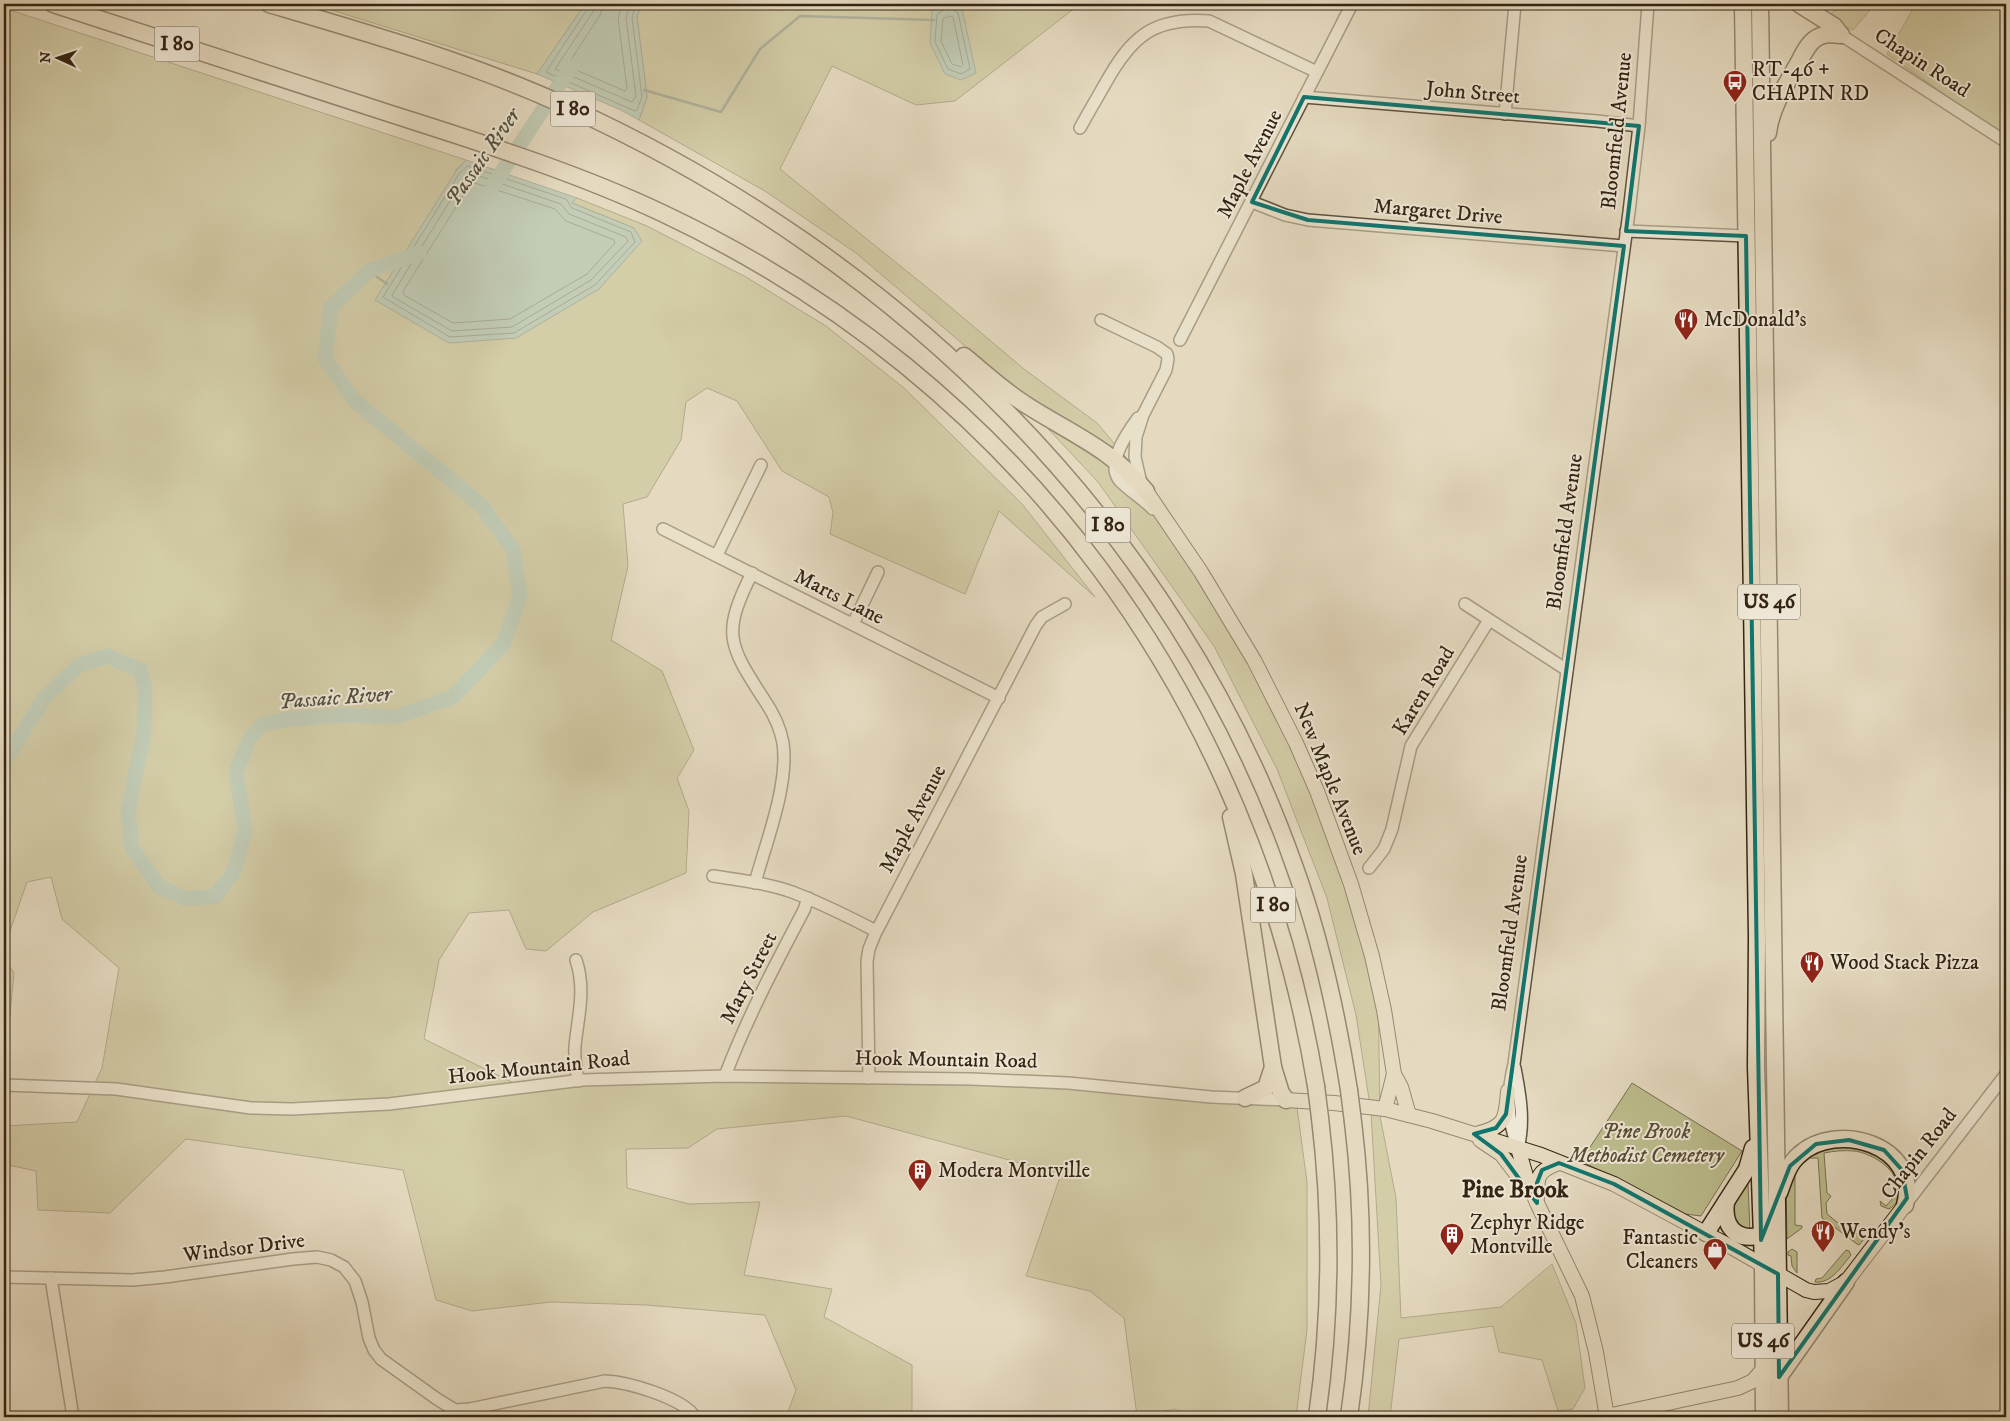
<svg xmlns="http://www.w3.org/2000/svg" width="2010" height="1421" viewBox="0 0 2010 1421" font-family="'IM FELL DW Pica',serif">
<style>
.green{fill:#bcbd8d;stroke:#787050}
.water{fill:#97bbac;stroke:#6f7f6f}
.lines{fill:none;stroke-linecap:round;stroke-linejoin:round}
.shore{stroke:#667060;stroke-width:1}
.stream{stroke:#6f7f6f;stroke-width:2.5}
.river{stroke:#97bbac;stroke-width:15}
.minor-casing{stroke:#60523e;stroke-width:14}
.major-casing{stroke:#342413;stroke-width:16}
.highway-casing{stroke:#342413;stroke-width:19}
.minor{stroke:#eee7d6;stroke-width:11}
.major{stroke:#e5dac0;stroke-width:14}
.highway{stroke:#e5dac0;stroke-width:16}
.highway-bridge-casing{stroke:#342413;stroke-width:19;stroke-linecap:butt}
.highway-bridge{stroke:#e5dac0;stroke-width:16}
.marked{fill:none;stroke:#0f766e;stroke-width:4;stroke-linejoin:round}
.labels{text-anchor:middle;dominant-baseline:central;stroke-width:4;stroke-linejoin:round;paint-order:stroke}
.shield{fill:#eee7d6;stroke:#6c5e4e;stroke-width:1}
.shield-label{font-size:20px;font-weight:bold;fill:#342413}
.street-label{font-size:21px;fill:#342413;stroke:#eee7d6}
.poi-label{font-size:21px;fill:#342413;stroke:#eee7d6;text-anchor:start}
.park-label{font-size:21px;font-style:italic;fill:#564a32;stroke:#eee7d6}
.water-label{font-size:22px;font-style:italic;fill:#525141;stroke:#eee7d6}
.quarter-label{font-size:24px;font-weight:bold;fill:#342413;stroke:#eee7d6}
</style>
<rect width="100%" height="100%" fill="#e5dac0"/>
<filter id="stains"><feTurbulence type="fractalNoise" baseFrequency=".004" numOctaves="4"/><feColorMatrix values="0 0 0 0 .2 0 0 0 0 .09 0 0 0 0 .02 0 0 0 .5 -.17"/></filter>
<radialGradient id="worn" r=".72"><stop offset=".6" stop-color="#630" stop-opacity="0"/><stop offset="1" stop-color="#630" stop-opacity=".3"/></radialGradient>
<g class="green">
<path d="M312 4H585L537 74Z"/>
<path d="M641 4H1080L955 101 916 105 832 66 780 169 935 294 1024 369 1097 423 1145 480 1219 600 1319 793 1378 980 1380 1116 1396 1198 1401 1318 1501 1307 1552 1264 1576 1323 1585 1388 1573 1409 1558 1411 1542 1360 1499 1352 1493 1326 1399 1339 1390 1417H1368L1381 1285 1371 1112 1356 1015 1327 898 1277 769 1214 646 1098 482 991 368 856 253 765 191 639 120 647 97 637 17Z"/>
<path d="M1840 4H1875L1853 30 1828 18Z"/>
<path d="M1916 4H2006V137L1887 54Z"/>
<path d="M4 8 466 160 455 171 634 228 572 203 577 198 647 226 746 277 826 326 904 388 1022 504 1095 597 999 511 965 594 830 534 833 513 829 497 782 471 737 401 707 388 686 402 681 440 647 497 623 504 628 566 611 640 662 671 694 750 677 778 689 811 686 873 593 912 546 951 526 949 509 910 469 913 439 960 424 1039 526 1089 654 1076H982L1296 1100 1307 1182V1330L1296 1417H1248L1238 1415 1235 1417H1186L1176 1409 1137 1416 1124 1318 1090 1291 1026 1276 1061 1174 846 1116 717 1129 688 1148 626 1149 627 1188 689 1204 760 1202 744 1275 832 1289 824 1317 912 1365V1417H786L796 1390 765 1315 646 1305 551 1302 472 1311 436 1300 403 1170 186 1139 110 1213 38 1210 36 1171 4 1164V1126L77 1122 102 1068 119 968 62 919 51 877 27 882 4 948Z"/>
<path d="M4 958 14 973 4 1076Z"/>
<path d="M1632 1083 1742 1151 1701 1216 1685 1214 1581 1161Z"/>
<path d="M1842 1144 1875 1150 1899 1173C1899 1186 1903 1202 1889 1209L1881 1206 1880 1201 1886 1206C1888 1203 1892 1200 1894 1197 1907 1174 1873 1153 1854 1151 1844 1150 1834 1151 1824 1153L1827 1193 1831 1196 1826 1203 1827 1214 1853 1235 1857 1233 1861 1239 1862 1237 1864 1239 1859 1245 1857 1244 1822 1218 1818 1158H1809L1795 1172V1225L1802 1226V1228L1787 1239 1786 1186 1788 1178 1810 1152Z"/>
<path d="M1746 1183 1748 1184 1750 1231 1736 1226 1730 1208Z"/>
<path d="M1792 1249 1797 1252V1273L1792 1266 1791 1256 1788 1255V1252Z"/>
<path d="M1846 1250 1849 1251 1851 1255C1842 1266 1831 1284 1815 1282L1816 1279 1822 1278Z"/>
</g>
<g class="water">
<path d="M585 4H641L637 17 647 97 639 120 621 110 537 74Z"/>
<path d="M947 4H952L962 9 976 73 961 80 945 74 930 43 932 11Z"/>
<path d="M466 160 577 198 572 203 634 228 642 241 599 289 516 338 449 343 375 300 456 171Z"/>
</g>
<g class="lines">
<g class="shore">
<path d="M589 4 588 8 546 72 635 111 637 110 642 97 632 18 636 4"/>
<path d="M595 4 593 12 555 69 632 102 636 96 626 18 630 4"/>
<path d="M603 4 600 15 567 66 625 91 627 88 618 19 622 4"/>
<path d="M949 7 958 13 970 69 961 74 948 69 935 42 937 15Z"/>
<path d="M949 16 953 17 963 65 961 67 952 64 941 41 943 19Z"/>
<path d="M468 166 566 199 572 208 631 232 635 242 595 285 514 333 450 337 383 297 459 174Z"/>
<path d="M470 173 561 204 569 214 626 237 628 241 591 280 512 327 452 331 393 297 392 295 464 178Z"/>
<path d="M472 182 555 209 566 221 614 240 615 243 587 274 510 319 453 323 404 295 403 292Z"/>
</g>
<g class="stream">
<path d="M644 90 721 112 760 49 800 16 934 20"/>
<path d="M369 271 387 284"/>
</g>
<g class="river">
<path d="M492 187 571 67"/>
<path d="M4 762 45 697 79 665 107 656 140 670 145 688 144 732 128 811 132 848 159 887 185 898 215 897 234 871 245 831 236 771 250 738 263 724 291 719 344 715 395 717 453 697 503 644 520 597 513 550 481 505 354 400 325 358 331 307 369 271 419 253"/>
</g>
<defs>
<g id="minor">
<path d="M1841 35 2006 142"/>
<path d="M1304 97 1597 121 1639 126"/>
<path d="M1505 114 1515 4"/>
<path d="M1080 128C1088 113 1097 98 1105 84 1131 37 1153 17 1209 21L1317 72"/>
<path d="M1252 202 1285 215 1308 220 1624 246"/>
<path d="M1626 231 1746 236"/>
<path d="M1101 320 1157 347 1167 354 1168 359 1166 370 1143 415 1136 437 1135 457 1141 483"/>
<path d="M1180 340 1352 4"/>
<path d="M1138 418C1127 433 1105 464 1120 481 1130 491 1143 499 1153 509"/>
<path d="M663 529 999 698"/>
<path d="M717 555 761 465"/>
<path d="M752 573C722 633 728 644 763 698 772 711 780 726 783 743 789 785 766 842 755 883"/>
<path d="M1465 604 1567 670"/>
<path d="M853 624 878 572"/>
<path d="M1369 868 1384 849 1392 829 1411 746 1489 620"/>
<path d="M713 876C739 880 767 883 792 892 821 903 849 917 876 931"/>
<path d="M576 960C586 990 578 1016 575 1046 574 1058 576 1069 578 1081"/>
<path d="M1515 1068C1520 1094 1525 1122 1518 1148"/>
<path d="M725 1076C747 1018 775 965 804 910L808 898"/>
<path d="M869 1078 867 961 869 949 875 934 1036 625 1042 617 1065 604"/>
<path d="M4 1085 116 1089 251 1108 292 1109 389 1104 582 1080 725 1076 971 1079 1068 1083 1211 1097 1286 1100"/>
<path d="M1518 1148C1507 1121 1507 1092 1514 1064L1629 212 1639 126 1648 4"/>
<path d="M1905 1205 2006 1074"/>
<path d="M4 1277 133 1280 165 1277 293 1259 317 1257 331 1260 344 1267 355 1281 362 1302 369 1338 374 1350 381 1359 437 1399 455 1410 470 1409 605 1381C628 1382 683 1398 695 1417"/>
<path d="M51 1278 73 1417"/>
</g>
<g id="major">
<path d="M1146 491 1201 572 1254 660 1296 743 1317 791 1351 884 1372 956 1384 1010 1394 1074 1401 1087 1409 1115"/>
<path d="M1286 1100 1334 1103 1385 1109 1432 1121 1541 1155 1614 1184 1733 1248 1806 1290 1814 1292 1829 1291 1846 1282 1905 1205"/>
<path d="M1385 1109 1394 1074"/>
<path d="M1476 1134C1505 1127 1506 1120 1508 1091"/>
<path d="M1480 1140 1501 1154 1524 1184"/>
<path d="M1518 1148 1526 1176 1537 1203 1582 1296 1596 1352 1607 1417"/>
<path d="M1537 1198C1537 1176 1537 1171 1559 1163"/>
<path d="M1602 1417 1738 1388 1753 1381 1764 1368"/>
</g>
<g id="highway">
<path d="M53 4C163 40 274 76 385 112 478 142 573 171 662 213 1019 381 1252 699 1316 1086"/>
<path d="M269 4C371 34 473 63 570 108 897 257 1175 525 1295 868 1321 940 1337 1014 1349 1090"/>
<path d="M1743 4 1757 937 1756 1067 1763 1265 1764 1417"/>
<path d="M1760 4 1780 1417"/>
<path d="M1799 4 1834 26 1841 35"/>
<path d="M1768 133C1771 107 1786 85 1799 62 1803 54 1808 44 1815 39 1823 33 1832 34 1841 35"/>
<path d="M964 356C985 373 1005 392 1028 406 1072 434 1111 449 1146 491"/>
<path d="M1231 817 1244 874 1273 1067 1281 1093 1286 1100"/>
<path d="M1245 1098 1266 1088 1273 1067"/>
<path d="M1779 1193C1784 1180 1788 1164 1799 1155 1836 1120 1921 1145 1905 1205"/>
<path d="M1726 1202C1722 1233 1744 1245 1770 1231"/>
<path d="M1706 1233 1747 1169 1753 1148"/>
<path d="M1779 1377 1846 1282"/>
<path d="M1317 1417C1331 1318 1332 1217 1320 1118"/>
<path d="M1349 1417C1363 1320 1365 1220 1353 1122"/>
</g>
</defs>
<use href="#minor" class="minor-casing"/>
<use href="#major" class="major-casing"/>
<use href="#highway" class="highway-casing"/>
<use href="#minor" class="minor"/>
<use href="#major" class="major"/>
<use href="#highway" class="highway"/>
<defs>
<g id="highway-bridge">
<path d="M1316 1086 1320 1118"/>
<path d="M1349 1090 1353 1122"/>
</g>
</defs>
<use href="#highway-bridge" class="highway-bridge-casing"/>
<use href="#highway-bridge" class="highway-bridge"/>
</g>
<path d="M0 0H2010V1421H0ZM1304 97 1639 126 1626 231 1746 236 1761 1240 1790 1166 1816 1144 1849 1140 1884 1150 1902 1170 1907 1198 1779 1377 1778 1274 1614 1184 1559 1163 1542 1170 1537 1183V1203L1501 1154 1474 1134 1496 1128 1506 1114 1624 246 1308 220 1252 202Z" fill="#e5dac0" fill-opacity=".55" fill-rule="evenodd"/>
<path class="marked" d="M1304 97 1639 126 1626 231 1746 236 1761 1240 1790 1166 1816 1144 1849 1140 1884 1150 1902 1170 1907 1198 1779 1377 1778 1274 1614 1184 1559 1163 1542 1170 1537 1183V1203L1501 1154 1474 1134 1496 1128 1506 1114 1624 246 1308 220 1252 202Z"/>
<defs>
<symbol id="bus-pin" viewBox="-11 -11 22 30"><path d="M0 17L-7.5 6A9.5 9.5 0 1 1 7.5 6Z" fill="#8f2418" stroke="#eee7d6"/><path d="M-5-6H5V4H4V6H2V4H-2V6H-4V4H-5ZM-3.5-4V0h7V-4ZM-3.5 1.2v1.5H-2V1.2ZM2 1.2v1.5H3.5V1.2Z" fill="#fff"/></symbol>
<symbol id="restaurant-pin" viewBox="-11 -11 22 30"><path d="M0 17L-7.5 6A9.5 9.5 0 1 1 7.5 6Z" fill="#8f2418" stroke="#eee7d6"/><path d="M-5-6h1v4h1v-4h1v4h1v-4h1v5L-1.5 .5V6h-2V.5L-5-1ZM5-6V6H3V1.5H1.5Q1.5-4 5-6Z" fill="#fff"/></symbol>
<symbol id="building-pin" viewBox="-11 -11 22 30"><path d="M0 17L-7.5 6A9.5 9.5 0 1 1 7.5 6Z" fill="#8f2418" stroke="#eee7d6"/><path d="M-4-6H4V6H1V3H-1V6H-4ZM-2.5-4.3h1.7v1.8h-1.7ZM.8-4.3h1.7v1.8H.8ZM-2.5-1h1.7V.8h-1.7ZM.8-1h1.7V.8H.8Z" fill="#fff"/></symbol>
<symbol id="shop-pin" viewBox="-11 -11 22 30"><path d="M0 17L-7.5 6A9.5 9.5 0 1 1 7.5 6Z" fill="#8f2418" stroke="#eee7d6"/><path d="M-5-2.5h2.3a2.7 3.5 0 0 1 5.4 0H5L5.5 6h-11ZM-1.5-2.5h3a1.5 2.3 0 0 0-3 0Z" fill="#fff"/></symbol>
</defs>
<g fill-rule="evenodd">
<use href="#bus-pin" x="1721" y="68" width="28" height="38"/>
<use href="#restaurant-pin" x="1672" y="306" width="28" height="38"/>
<use href="#restaurant-pin" x="1798" y="949" width="28" height="38"/>
<use href="#building-pin" x="906" y="1157" width="28" height="38"/>
<use href="#restaurant-pin" x="1809" y="1218" width="28" height="38"/>
<use href="#building-pin" x="1438" y="1221" width="28" height="38"/>
<use href="#shop-pin" x="1701" y="1236" width="28" height="38"/>
</g>
<g class="labels">
<g class="shield">
<rect x="154.5" y="26.5" width="45" height="35" rx="4"/>
<rect x="550.5" y="91.5" width="45" height="35" rx="4"/>
<rect x="1085.5" y="507.5" width="45" height="35" rx="4"/>
<rect x="1738" y="584.5" width="62" height="35" rx="4"/>
<rect x="1250.5" y="887.5" width="45" height="35" rx="4"/>
<rect x="1732" y="1323.5" width="62" height="35" rx="4"/>
</g>
<g class="shield-label">
<text x="177" y="44">I 80</text>
<text x="573" y="109">I 80</text>
<text x="1108" y="525">I 80</text>
<text x="1769" y="602">US 46</text>
<text x="1273" y="905">I 80</text>
<text x="1763" y="1341">US 46</text>
</g>
<g class="street-label">
<text transform="translate(1922 63) rotate(33)">Chapin Road</text>
<text transform="translate(1473 93) rotate(5)">John Street</text>
<text transform="translate(1617 131) rotate(-84)">Bloomfield Avenue</text>
<text transform="translate(1250 164) rotate(-63)">Maple Avenue</text>
<text transform="translate(1438 212) rotate(5)">Margaret Drive</text>
<text transform="translate(1565 532) rotate(-82)">Bloomfield Avenue</text>
<text transform="translate(839 597) rotate(27)">Marts Lane</text>
<text transform="translate(1424 691) rotate(-59)">Karen Road</text>
<text transform="translate(1330 779) rotate(68)">New Maple Avenue</text>
<text transform="translate(913 819) rotate(-62)">Maple Avenue</text>
<text transform="translate(1510 933) rotate(-82)">Bloomfield Avenue</text>
<text transform="translate(749 978) rotate(-63)">Mary Street</text>
<text transform="translate(946 1060) rotate(1)">Hook Mountain Road</text>
<text transform="translate(539 1068) rotate(-6)">Hook Mountain Road</text>
<text transform="translate(1919 1154) rotate(-52)">Chapin Road</text>
<text transform="translate(244 1248) rotate(-7)">Windsor Drive</text>
</g>
<g class="poi-label">
<text x="1752" y="70">RT-46 +<tspan x="1752" dy="24">CHAPIN RD</tspan></text>
<text x="1704" y="320">McDonald's</text>
<text x="1830" y="963">Wood Stack Pizza</text>
<text x="938" y="1171">Modera Montville</text>
<text x="1470" y="1223">Zephyr Ridge<tspan x="1470" dy="24">Montville</tspan></text>
<text x="1840" y="1232">Wendy's</text>
<text x="1698" y="1238" text-anchor="end">Fantastic<tspan x="1698" dy="24">Cleaners</tspan></text>
</g>
<g class="park-label">
<text x="1646" y="1132">Pine Brook<tspan x="1646" dy="24">Methodist Cemetery</tspan></text>
</g>
<g class="water-label">
<text transform="translate(483 157) rotate(-55)">Passaic River</text>
<text transform="translate(335 698) rotate(-4)">Passaic River</text>
</g>
<g class="quarter-label">
<text x="1515" y="1190">Pine Brook</text>
</g>
</g>
<rect width="2010" height="1421" fill="none" stroke="#e5dac0" stroke-width="20"/>
<rect x="5" y="5" width="2000" height="1411" fill="none" stroke="#342413" stroke-width="2.5"/>
<rect x="10" y="10" width="1990" height="1401" fill="none" stroke="#342413"/>
<g transform="translate(58 58) rotate(273)" stroke="#eee7d6" stroke-width="4" paint-order="stroke">
<path d="M0-4L9 19L0 12L-9 19Z" fill="#342413"/>
<text y="-8" font-size="14" font-weight="bold" text-anchor="middle" fill="#342413">N</text>
</g>
<rect width="100%" height="100%" filter="url(#stains)"/>
<rect width="100%" height="100%" fill="url(#worn)"/>
</svg>
